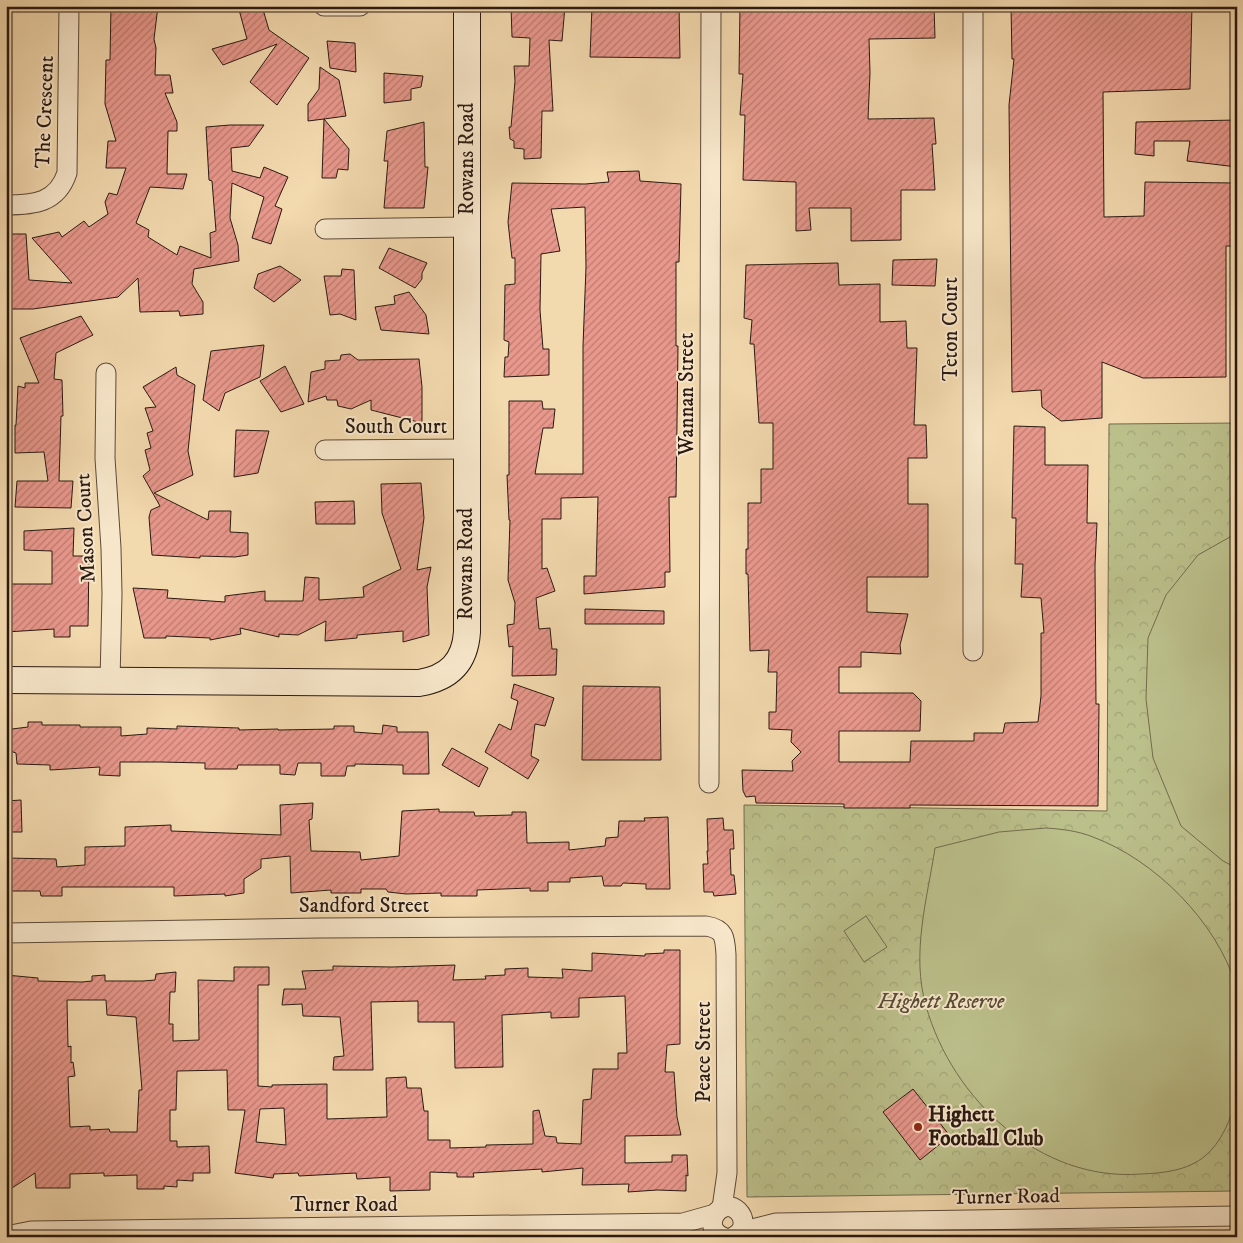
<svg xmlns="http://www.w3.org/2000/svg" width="1243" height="1243" viewBox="0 0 1243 1243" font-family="'IM FELL DW Pica',serif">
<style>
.park{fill:url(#park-crowns);stroke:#726c4e}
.garden{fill:#bbbf8a;stroke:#726c4e}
.building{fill:url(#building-hatch);stroke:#2a1912;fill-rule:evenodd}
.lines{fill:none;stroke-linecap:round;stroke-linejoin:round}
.street-casing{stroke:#5c4939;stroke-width:21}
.secondary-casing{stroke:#2a1912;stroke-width:28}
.street{stroke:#f7e6ca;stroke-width:19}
.secondary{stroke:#f7e6ca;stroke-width:26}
.poi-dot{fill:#8f2418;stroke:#f7e6ca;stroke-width:2}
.labels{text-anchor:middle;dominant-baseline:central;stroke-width:4;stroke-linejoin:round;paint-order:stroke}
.street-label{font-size:21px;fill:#2a1912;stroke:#f7e6ca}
.park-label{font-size:21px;font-style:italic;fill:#564b36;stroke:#f7e6ca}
.poi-label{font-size:21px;font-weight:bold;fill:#2a1912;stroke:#f7e6ca;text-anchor:start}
</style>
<defs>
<pattern id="park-crowns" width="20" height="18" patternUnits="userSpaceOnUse" patternTransform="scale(1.25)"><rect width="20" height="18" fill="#bbbf8a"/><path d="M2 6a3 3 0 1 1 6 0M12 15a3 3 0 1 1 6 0" fill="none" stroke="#a1a476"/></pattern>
<pattern id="building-hatch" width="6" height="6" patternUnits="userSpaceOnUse" patternTransform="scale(1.25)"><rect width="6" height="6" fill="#e9988c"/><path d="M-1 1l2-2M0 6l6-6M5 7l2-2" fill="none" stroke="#bd7b71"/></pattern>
</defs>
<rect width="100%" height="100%" fill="#f3d9ae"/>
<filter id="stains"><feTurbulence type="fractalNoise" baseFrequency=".004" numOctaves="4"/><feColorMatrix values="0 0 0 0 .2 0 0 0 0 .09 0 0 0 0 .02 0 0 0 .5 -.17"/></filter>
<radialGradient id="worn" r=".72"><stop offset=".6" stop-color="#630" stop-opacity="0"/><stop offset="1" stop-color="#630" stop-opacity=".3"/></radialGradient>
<path class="park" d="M1237 423V1191L747 1197 744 805 1107 811 1109 424Z"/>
<g class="garden">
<path d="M1237 533V868L1223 861 1181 826 1153 758 1146 699 1148 638 1166 595 1198 555Z"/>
<path d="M1046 828C1062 829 1078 831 1093 837 1155 860 1217 922 1236 986 1238 994 1237 1003 1237 1010 1237 1026 1237 1043 1237 1059 1237 1071 1239 1086 1236 1097 1232 1118 1221 1143 1205 1156 1187 1171 1163 1173 1141 1174 1040 1182 952 1099 926 1006 911 954 927 900 935 848L999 832Z"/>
<path d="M866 916 887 947 864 962 844 931Z"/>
</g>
<g class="building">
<path d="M111 6H158L154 39 156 48 155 75H170L173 93H165L177 122V131H168L167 174H187L183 189 150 187 136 223 149 230 148 237 177 255 180 246 211 258 210 233 216 231 212 181 209 180 206 127 230 125H264L249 146 231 148 232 171 260 178 264 167 288 177 275 206 282 209 271 244 252 238 264 197 232 183 230 218 238 245 239 261 194 269 192 284 203 302V314L180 316 179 311 140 312 138 278 118 297 33 309H6V234H26L29 280 72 283 32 238 59 232 62 237 84 221 89 227 108 214 105 202 109 193 117 195 126 168H106L108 141H116L105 104 106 60H110Z"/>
<path d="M238 6H262L269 30 309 58 277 105 250 82 277 44 223 65 212 49 247 39Z"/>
<path d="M511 6H565L562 41 549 40 553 111H542L541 158 524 159V149L514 148V141L510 139 509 127H511L515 81 514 66H529L530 38 512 37Z"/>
<path d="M592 6H679L680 58 590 57Z"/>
<path d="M740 6H934L935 38 869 39 870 73 868 119 934 118 936 144H932L935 190H901V240L851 241V208H809L811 230 796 231V182L743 180 745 115H740L743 74H739Z"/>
<path d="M1011 6H1192L1190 89 1103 92 1104 217 1144 216 1145 182 1237 183V246H1226V377L1143 378 1102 362V418L1061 421 1042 407 1041 390 1012 392 1009 105 1014 59H1012Z"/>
<path d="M327 41 355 43 356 72 330 68Z"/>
<path d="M320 67 339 80 346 116 324 119 349 149 348 170 338 169 336 178H322L324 119 308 121V104L319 89Z"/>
<path d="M384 73 423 76 421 87 411 89V100L384 103Z"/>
<path d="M1237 120V167L1187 161 1190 141H1154V156L1135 154 1136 122Z"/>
<path d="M424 122 425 167H428L424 208H384L388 161H384L387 131Z"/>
<path d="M639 171 640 181 681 184 679 262H676V346H678L676 497H669L670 572H665V587L584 594V576H596L598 497 561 498V519H542V569L547 568 555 591 536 598 539 629 550 628 552 649H557L556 675 512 676 513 646 509 647 507 625 514 624 515 603 508 580 510 520H509L507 475H509V401H542L543 409H555L553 428H543L535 474H583V346L586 267 585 207 551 209 560 251 541 254 540 310 543 349H549V375L504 377 505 357H508L509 342 504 340 505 285 515 284V258H512L508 222 512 183 585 184 609 182 607 172Z"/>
<path d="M389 248 427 263 422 273V279L415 288 379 268Z"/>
<path d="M937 259 935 286 892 285 893 260Z"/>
<path d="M838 263 839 285 880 284V322L906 321 907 348H917L914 425H926L927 458H908V504H928V577H867V612L908 614 900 645 901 654 861 652V667H839V693H913L921 701 920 731H839V762H910L911 741H974V733H1003L1005 723 1038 722 1041 696V633H1044L1041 598 1021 597 1023 564H1015L1016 518H1012L1014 426 1045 427V465H1088L1087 523H1097L1095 565 1096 704H1099L1098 806 910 805V808H844V804L756 803 755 796 746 797 743 791 742 770 793 771 792 761 801 752 791 742 792 730 769 729V712H776L777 672H768L769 650 750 651 748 574H746V549H748V503H761V469H773V423H759L754 344H750L752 320 744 318 746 265Z"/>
<path d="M280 266 301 280 274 302 254 288 258 274Z"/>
<path d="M342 269 354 270 356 320 340 314 330 315 324 276H341Z"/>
<path d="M409 292 426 315 429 334 381 330 375 307 395 304 394 296Z"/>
<path d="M81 316 93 335 56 353 54 379 62 380 63 416H61L59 481H73L71 508 15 507 17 481H48L44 452 15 453V425H16L18 386 25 388V383H39L20 338Z"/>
<path d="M264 345 260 377 225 393 219 411 203 400 211 351Z"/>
<path d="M350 354 358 360 419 359 422 387V423L371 410V400L351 409 338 406 337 400H327L326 396 308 402 311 372 325 369V361L340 360 341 355Z"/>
<path d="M285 366 304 404 281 412 260 381Z"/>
<path d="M176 367 177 375 195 385 188 451 193 475 154 493 208 520 209 511H231L230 532 248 533V555L235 557 200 556V558L152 555 149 517 151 510 160 506 143 476 150 470 145 450 151 448 147 433 153 431 145 408 156 407 143 387Z"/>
<path d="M236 430 269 431 258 473 234 477Z"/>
<path d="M421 483 424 518 417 570 431 567 427 587 429 635 403 642V631L357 635V638L325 641 326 621 298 635 279 634V637L240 628 241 634 210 640V638L166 636V638H144L133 588 168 590 167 598 225 602V596L265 591V601H303L305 577 319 578V600L364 597 363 587 401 569 382 513 381 484Z"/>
<path d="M354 501 355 524H316L315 502Z"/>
<path d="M74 528 73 556H89L88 626H70V637H54V629L6 632V584H52V551L24 550V531Z"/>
<path d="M585 609 664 611V624H585Z"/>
<path d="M514 684 554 698 545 726 535 724 531 756 539 760 528 779 485 752 499 724 511 730 518 701 511 698Z"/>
<path d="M583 686 660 687 661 760H582Z"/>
<path d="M28 722H42V725H80V727H121V736L147 734V728L177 729V726L239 728V730L278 729V730L334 729V726H354V732L382 734 383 725 397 727V732H428L429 774H403V765L355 764V766H347L345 776H321V763H298L295 775 280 774V765H238L237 769H205V763L160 762H120V776L99 775 100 767 50 770V765L17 764 16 753 10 751 12 729 28 727Z"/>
<path d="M452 748 488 768 479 787 442 765Z"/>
<path d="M21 800 22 832H6V801Z"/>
<path d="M313 803 312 819 309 820 311 851 360 852 361 860 399 856 402 811 439 809V812H474L475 816 512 815V812H526L527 843 569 842V850L605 846 606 838 618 837 619 821H645L644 818 668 817 670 889H646V884L623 883 621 886H604L602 876 570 878V882H548V891H530V888L477 890V896H441V893L406 894 388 892 386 889H361V893H331V890L291 893 290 856 261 859V868L244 879V893L225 896V894L174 896V887H62V896H41L40 891H6V858L56 859 57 867 85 865V847L125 846V827L171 825V831L281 835 280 805Z"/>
<path d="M723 818 724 830H733L734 849H730L731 875H734L736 894 714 896 713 892H704L703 864H708L707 851H708L707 819Z"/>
<path d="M664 950H680V1044L667 1045 665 1072H674L677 1117 681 1135 625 1136V1163L672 1162V1155H687L688 1176 686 1175V1191L657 1190 628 1192 629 1184 582 1185 583 1168 542 1172V1169L473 1173 474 1177H457V1173L430 1172V1190L390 1191V1177L357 1179 356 1173 299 1176 298 1173 274 1174 273 1178 235 1173 245 1110H228L227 1070 177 1071 176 1110H170V1141H177V1147L209 1146 210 1173H193V1181L177 1180V1187L164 1186V1189H137V1175L104 1176V1173L70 1174V1188H36L35 1173 12 1188 6 1179V975L38 978V981L82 982 92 981V976L105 975V981H143L155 980 156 974 176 972 175 992H170L169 1024H173V1041L199 1040 198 980 234 981V967H269V985H258V1086L272 1087V1085L327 1084V1119L387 1117 386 1078 406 1077 407 1088H421L424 1111H428V1140H450V1148L486 1147V1145L533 1144V1111L539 1110 545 1136 556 1137 557 1143 581 1144 583 1100 591 1099 593 1069H618V1053H627L625 996 579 998V1017L551 1018V1012L502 1015 503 1067 455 1068 454 1022H418V1001L371 1002 373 1070H333L334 1057 344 1056 340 1017 303 1016 302 1004 282 1005 284 989H306L302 971 333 970V966L392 967 455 965 453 980 486 979 485 976 505 975V969L528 968V977L563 978 562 969 592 971V953L645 956V954L664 953ZM67 1000H106L107 1015 136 1017 142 1090H139L137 1132H110L109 1129 90 1130V1126L70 1127 68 1077 75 1076 73 1062 71 1063V1046L68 1047ZM284 1108 286 1145 256 1142 260 1109Z"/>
<path d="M913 1089 950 1136 920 1160 883 1112Z"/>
</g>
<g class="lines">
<defs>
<g id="street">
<path d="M324 6H360"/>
<path d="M973 6V651"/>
<path d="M6 205C34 205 57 203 67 173L69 6"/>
<path d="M325 229 467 227"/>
<path d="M106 373 105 458 111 548 112 594 110 681"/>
<path d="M325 450 466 449"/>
<path d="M709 783 711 6"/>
<path d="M6 933 320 928 706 926C725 929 725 938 726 955L727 1173 722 1208"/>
<path d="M740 1232 776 1223 1237 1216"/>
<path d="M6 1236 31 1231 683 1223 715 1214"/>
<path d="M723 1237C699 1227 721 1195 738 1211 741 1214 743 1218 743 1222 744 1229 739 1234 733 1237"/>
</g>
<path id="secondary" d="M6 680 419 683C449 678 465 662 467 632V6"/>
</defs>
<use href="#street" class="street-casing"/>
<use href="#secondary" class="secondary-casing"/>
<use href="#street" class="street"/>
<use href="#secondary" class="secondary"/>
</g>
<circle class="poi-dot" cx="918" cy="1127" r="5"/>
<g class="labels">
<g class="street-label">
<text transform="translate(45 112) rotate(-88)">The Crescent</text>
<text transform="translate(467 159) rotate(-90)">Rowans Road</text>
<text transform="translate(951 329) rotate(-90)">Teton Court</text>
<text transform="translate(687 394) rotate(-90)">Wannan Street</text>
<text x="396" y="427">South Court</text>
<text transform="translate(86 528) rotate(-93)">Mason Court</text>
<text transform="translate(466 564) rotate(-90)">Rowans Road</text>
<text x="364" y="906">Sandford Street</text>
<text transform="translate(704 1052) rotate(-90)">Peace Street</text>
<text transform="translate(1006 1197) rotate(-1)">Turner Road</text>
<text x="344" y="1205">Turner Road</text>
</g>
<g class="park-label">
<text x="941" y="1002">Highett Reserve</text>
</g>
<g class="poi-label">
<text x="928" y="1115">Highett<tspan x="928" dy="24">Football Club</tspan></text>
</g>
</g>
<rect width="1243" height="1243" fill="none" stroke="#f3d9ae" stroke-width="25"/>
<rect x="8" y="8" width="1228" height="1228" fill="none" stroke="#2a1912" stroke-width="2.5"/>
<rect x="12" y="12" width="1218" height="1218" fill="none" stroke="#2a1912"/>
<rect width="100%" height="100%" filter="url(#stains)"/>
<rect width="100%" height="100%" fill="url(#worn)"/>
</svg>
